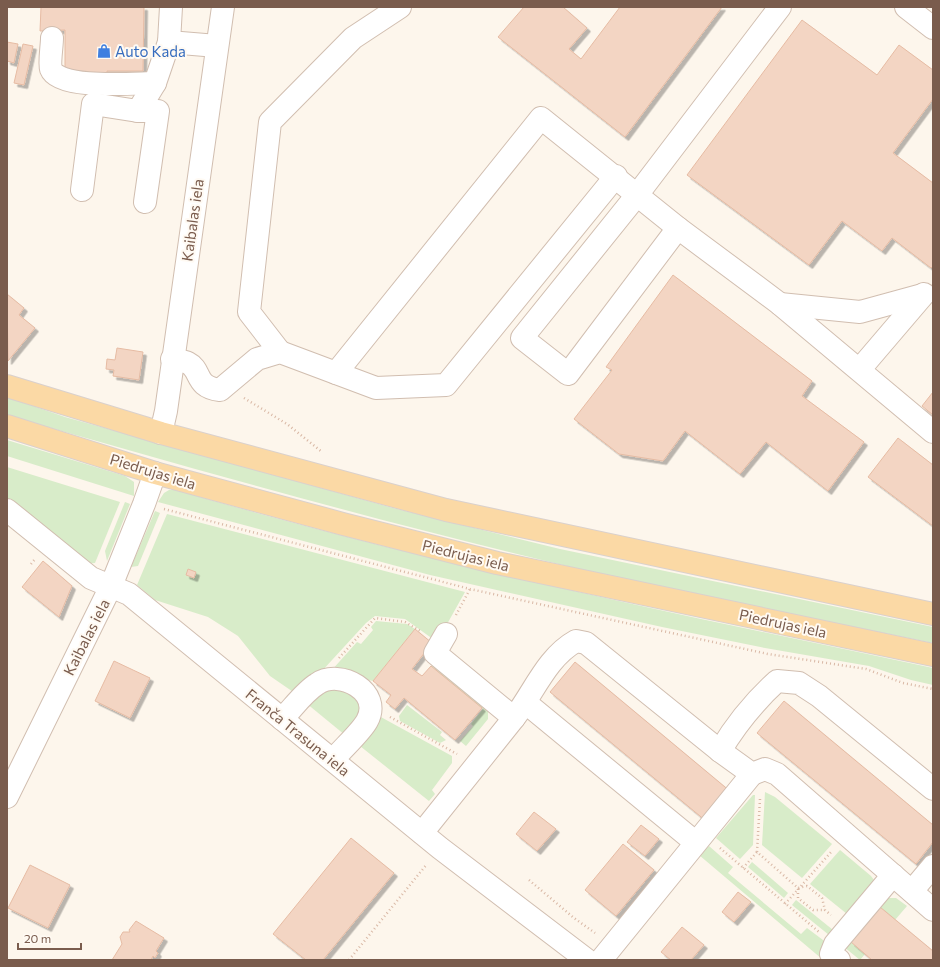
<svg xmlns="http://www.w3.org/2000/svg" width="940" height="967" viewBox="0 0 940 967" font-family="Commissioner,sans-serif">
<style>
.green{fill:#d8ecc9}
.building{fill:#f3d5c3;stroke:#e6bba3;filter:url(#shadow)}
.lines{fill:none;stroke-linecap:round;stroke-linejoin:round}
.minor-casing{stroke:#d1beb0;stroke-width:24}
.major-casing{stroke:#dad1cd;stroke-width:24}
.path{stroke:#d9b8a5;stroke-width:2.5;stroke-dasharray:1 3;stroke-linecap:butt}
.minor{stroke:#fff;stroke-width:22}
.major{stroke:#fbd9a5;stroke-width:22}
.labels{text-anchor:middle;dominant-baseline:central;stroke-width:4;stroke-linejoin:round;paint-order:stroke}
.shop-label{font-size:15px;fill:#366cbe;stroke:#fffaf3;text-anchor:start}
.street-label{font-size:15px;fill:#7a5c4d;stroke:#fffaf3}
</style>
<defs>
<filter id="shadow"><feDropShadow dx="3.5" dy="3.5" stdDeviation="0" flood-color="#0004"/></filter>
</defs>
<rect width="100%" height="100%" fill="#fdf6ec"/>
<g class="green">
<path d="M7 397 65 417 393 508 560 549 933 627V643C818 619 702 597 588 571 395 526 204 472 13 417L7 415Z"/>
<path d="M7 440 125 476 134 482V496L7 456Z"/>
<path d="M7 467 120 502 95 563 84 564 7 501Z"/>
<path d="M169 490H176C425 563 679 614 933 668V685L911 680 869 666 765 648 662 627 430 575 158 502 164 493Z"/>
<path d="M125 502 130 504 107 561 105 551Z"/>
<path d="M155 511 160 513 138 566 131 567Z"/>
<path d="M167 514 465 592 437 642 405 619 375 616 366 623 299 696 270 676 238 636 208 617 155 600 137 585Z"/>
<path d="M376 621 407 624 415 629 373 681 331 671 357 642 361 644 373 630 371 627Z"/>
<path d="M434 663 488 711V719L466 746 460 741 473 726 471 724 483 709 431 666Z"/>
<path d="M344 686 360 704 358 719 345 735 306 703 317 691Z"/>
<path d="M407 705 442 732 440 735 446 740 440 743 400 721 399 716Z"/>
<path d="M379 716 452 756V763L432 790 435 794 429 801 355 742Z"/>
<path d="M765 792 775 797 832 844 802 878 762 845Z"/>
<path d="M753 795H755L753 845 740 859 716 838Z"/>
<path d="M709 846 733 867 728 873 801 934 807 928 827 943 822 959 699 855 698 849 703 852Z"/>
<path d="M840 850 871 876 874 880 872 884 847 914 810 884Z"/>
<path d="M752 862 788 893 784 898 748 867Z"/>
<path d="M885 898H896L907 906 895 920 880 908 851 942 865 954 860 960 844 947Z"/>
<path d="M796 900 833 930 829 935 792 905Z"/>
</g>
<g class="building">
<path d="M41 7H144L143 71H107V77L65 74V30L40 31Z"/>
<path d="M524 7H563L587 28 569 49 581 59 620 7H722L625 137 498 37Z"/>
<path d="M802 20 877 75 899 45 933 70V99L893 153 933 183V266L931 268 892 238 882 251 842 221 809 265 687 175Z"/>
<path d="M7 42 18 44 14 63 7 61Z"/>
<path d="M23 44 33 46 24 85 14 83Z"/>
<path d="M673 275 812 381 802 396 864 442 828 491 766 442 740 474 685 431 663 461 619 454 574 419 612 370 606 367Z"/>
<path d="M7 294 24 308 19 315 35 328 8 361Z"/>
<path d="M117 348 143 352 139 380 113 376 114 370 106 369 107 359 115 360Z"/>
<path d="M933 392V415L922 406Z"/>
<path d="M898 438 933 465V526L868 477Z"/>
<path d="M43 561 72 586 59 617 22 587Z"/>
<path d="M188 569 196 572 194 578 186 575Z"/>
<path d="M415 629 432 643 412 669 422 676 431 666 482 708 455 740 404 698 395 709 386 702 391 695 373 681Z"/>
<path d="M114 661 150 678 130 718 95 701Z"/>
<path d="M575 662 731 792 706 821 550 692Z"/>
<path d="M784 701 933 825V842L916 864 757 733Z"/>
<path d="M534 812 556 829 537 851 516 834Z"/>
<path d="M641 825 659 839 645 856 627 842Z"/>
<path d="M351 838 394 873 323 960H306L273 934Z"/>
<path d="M623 844 654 870 616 916 585 890Z"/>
<path d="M30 865 70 885 48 928 8 908Z"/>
<path d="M738 892 751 902 734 922 722 912Z"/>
<path d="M880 907 933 951V960H872L851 942Z"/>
<path d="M136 921 164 938 156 951 158 953 155 958 153 956 151 960H112L122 944 120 937 123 932H130L129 930Z"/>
<path d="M682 927 704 945 691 960H671L661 952Z"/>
</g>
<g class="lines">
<defs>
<g id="minor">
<path d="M171 7 169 42 217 46"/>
<path d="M906 7 933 28"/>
<path d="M52 38C52 46 49 63 51 69 59 90 136 83 155 83"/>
<path d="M138 111H158L145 202"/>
<path d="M82 190 93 104 138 111 155 83 169 42"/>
<path d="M678 228 568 374 522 338 637 195 780 7"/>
<path d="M780 304 860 312 922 295"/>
<path d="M280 352 249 312 270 122 353 38 400 7"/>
<path d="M172 359C177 360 184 361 188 363 202 370 194 387 220 390L257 359 280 352 336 373 541 118 678 228 780 304 933 432"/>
<path d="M860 369 924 294"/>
<path d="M336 373 376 388 446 385 616 176"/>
<path d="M161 433 166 411 223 7"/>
<path d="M7 510 91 578 129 594 440 848 587 960"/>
<path d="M446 634 435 653 514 718"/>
<path d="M526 703 695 842"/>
<path d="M282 719C293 708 304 692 317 684 340 668 383 692 367 721 361 732 342 749 333 760"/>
<path d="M720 751C736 724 754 702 777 681L799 683 819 696 933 789"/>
<path d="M7 797 111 586 144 504 155 473"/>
<path d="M422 833 514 718C534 692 547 657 576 641L586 643 720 751 752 774 765 769 777 774 933 910"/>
<path d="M912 891 933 866"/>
<path d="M601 960 752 774"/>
<path d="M839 960 831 954 835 944 893 875"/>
</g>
<g id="major">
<path d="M7 386 161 433 446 510 933 614"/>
<path d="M7 426 155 473 343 524 497 563 933 655"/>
</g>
</defs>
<use href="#minor" class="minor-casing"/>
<use href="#major" class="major-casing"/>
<g class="path">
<path d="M244 398 287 424 322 452"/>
<path d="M164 509 470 589 768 654 866 669 903 683 933 689"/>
<path d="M31 564 35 559"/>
<path d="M456 615 470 589"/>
<path d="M339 658 375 618 405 622 422 632"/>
<path d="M390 717 457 754"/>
<path d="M760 799 757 852 798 888 807 886 822 898 825 910 831 915"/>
<path d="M720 848 819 932"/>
<path d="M743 868 757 852"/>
<path d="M529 880 574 918 595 933"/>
<path d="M798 889V898L813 910H825"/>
<path d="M785 904 832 851"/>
<path d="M349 960 427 864"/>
</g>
<use href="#minor" class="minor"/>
<use href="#major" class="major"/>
</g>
<defs>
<symbol id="shop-bare" viewBox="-9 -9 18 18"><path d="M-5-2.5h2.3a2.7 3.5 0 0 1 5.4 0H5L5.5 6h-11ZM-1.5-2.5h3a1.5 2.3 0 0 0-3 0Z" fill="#3f7fe0" stroke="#fffaf3" stroke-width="2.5" paint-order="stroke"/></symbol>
</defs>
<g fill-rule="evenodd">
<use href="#shop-bare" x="94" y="41" width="20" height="20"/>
</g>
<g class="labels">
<g class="shop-label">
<text x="115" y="51">Auto Kada</text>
</g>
<g class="street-label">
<text transform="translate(192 220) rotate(-82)">Kaibalas iela</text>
<text transform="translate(153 471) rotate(17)">Piedrujas iela</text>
<text transform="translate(466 555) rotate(14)">Piedrujas iela</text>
<text transform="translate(783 623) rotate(12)">Piedrujas iela</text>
<text transform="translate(86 637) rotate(-63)">Kaibalas iela</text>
<text transform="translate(298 732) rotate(39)">Franča Trasuna iela</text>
</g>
</g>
<rect width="940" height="967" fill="none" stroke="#7a5c4d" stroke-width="16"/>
<path d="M18 943v6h63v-6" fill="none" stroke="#7a5c4d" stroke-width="2"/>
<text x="24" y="943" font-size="12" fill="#7a5c4d" stroke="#fffaf3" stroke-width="3" paint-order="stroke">20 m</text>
</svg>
